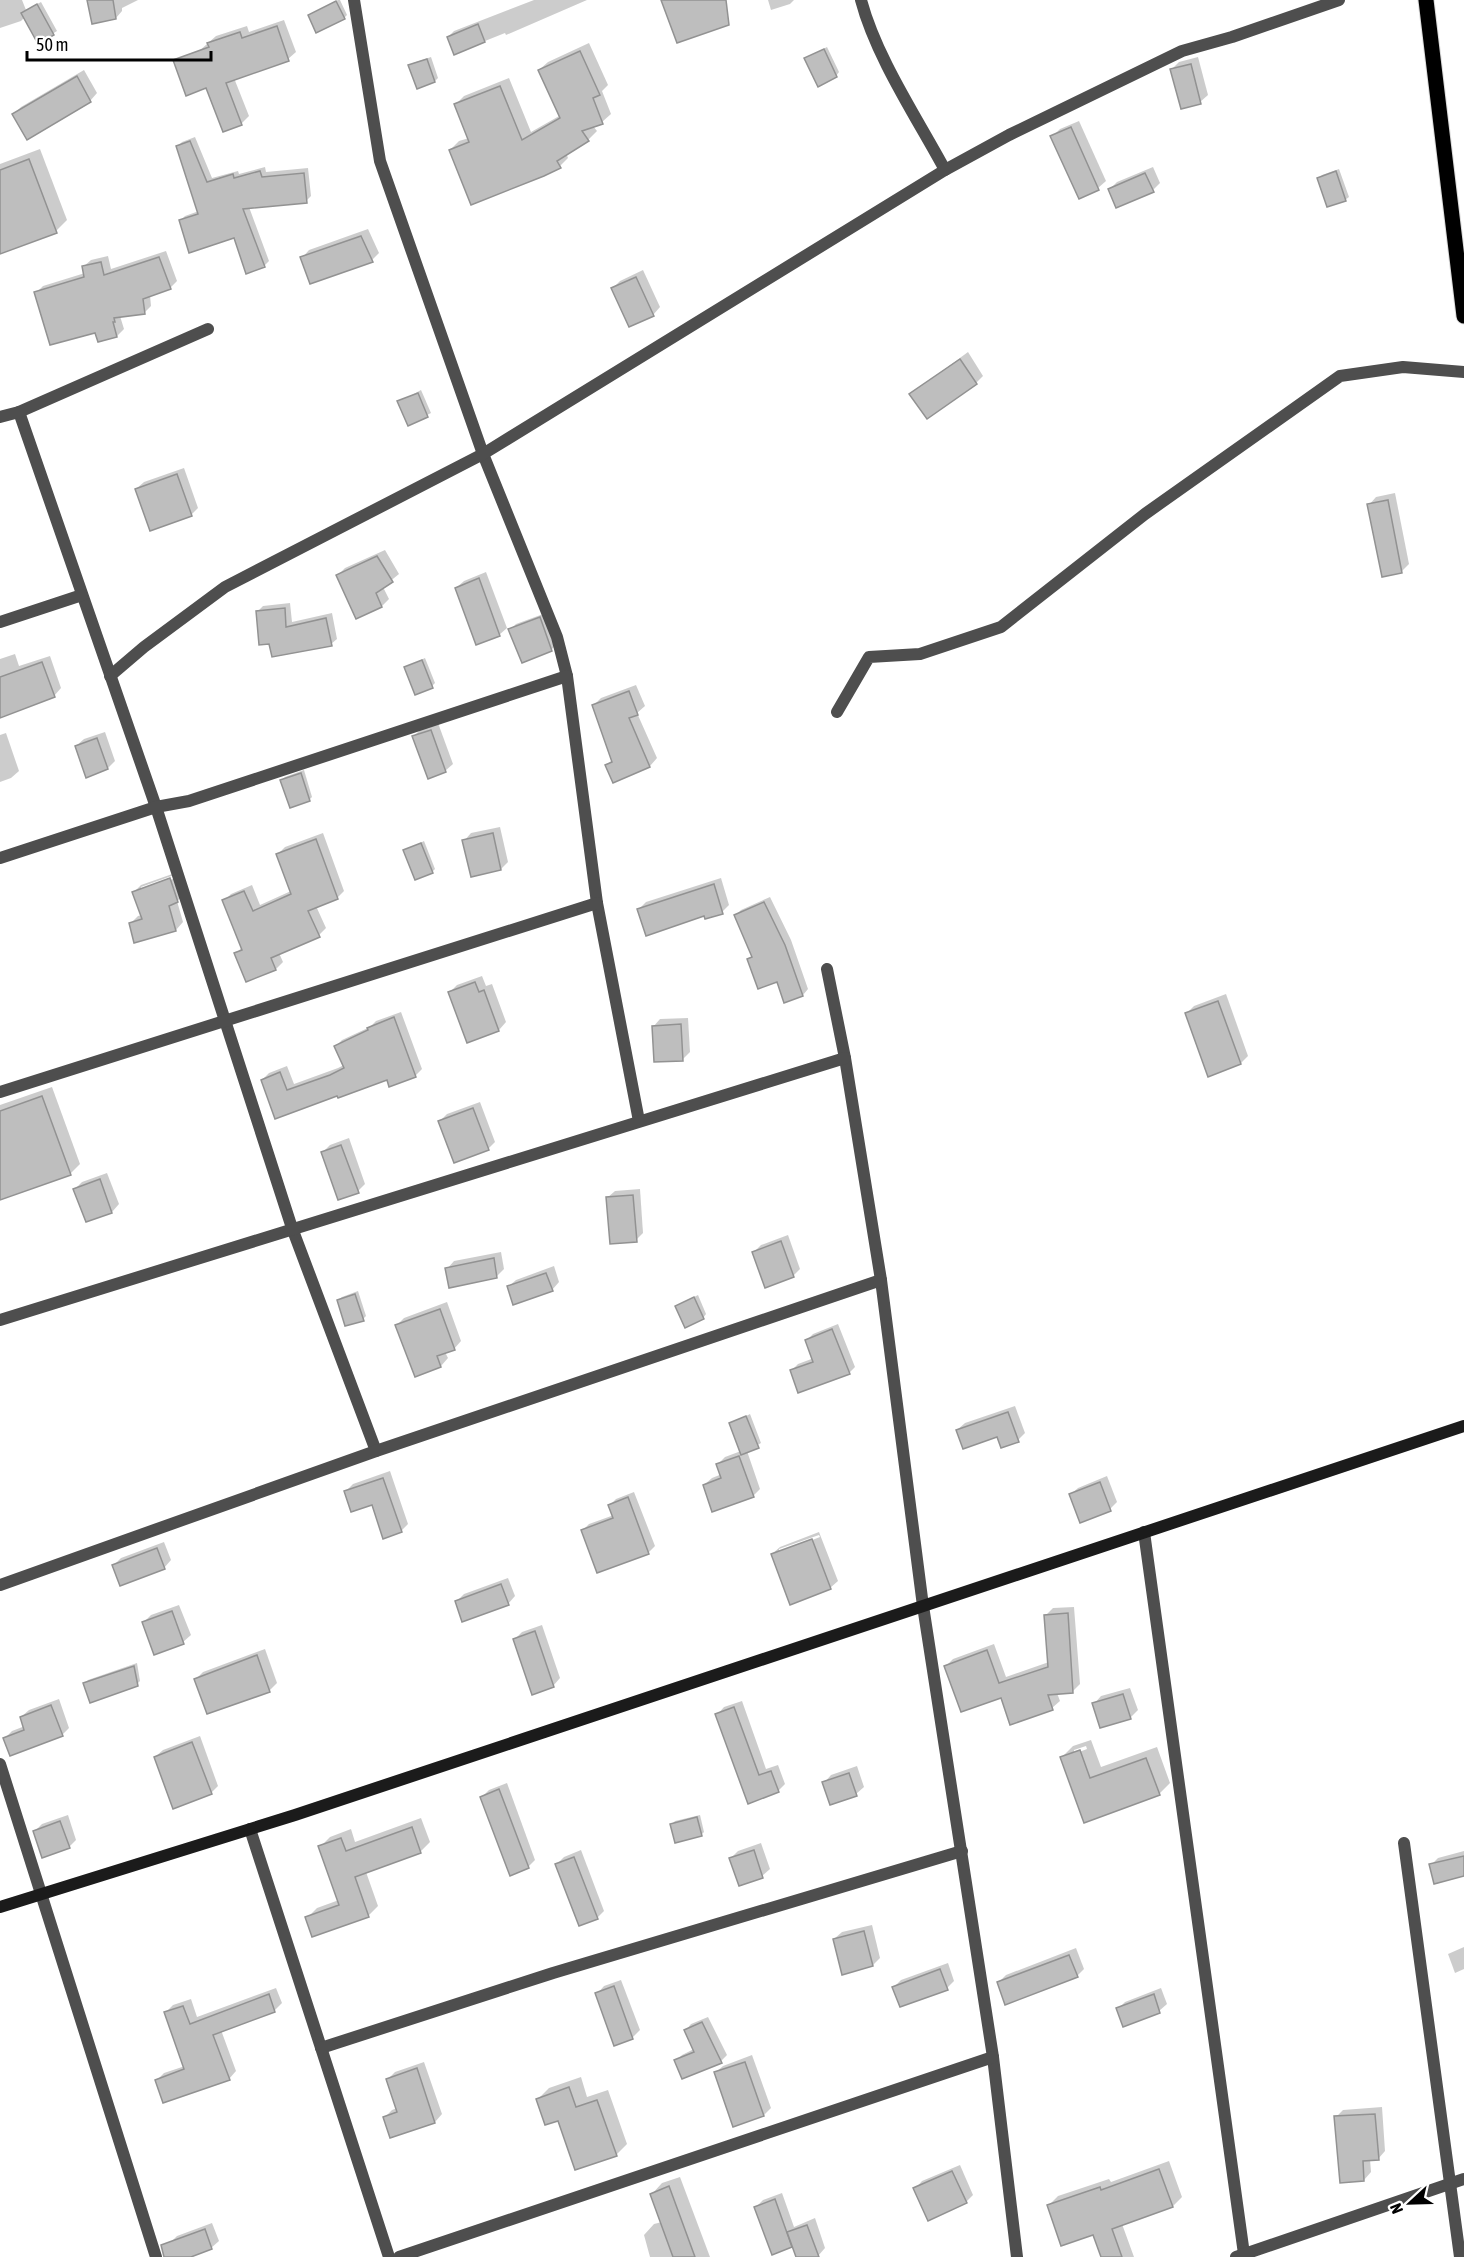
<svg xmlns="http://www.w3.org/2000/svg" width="1464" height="2257" viewBox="0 0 1464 2257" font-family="'Asap Condensed',sans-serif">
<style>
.shadow{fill:#0003;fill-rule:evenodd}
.building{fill:#bebebe;stroke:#929292;stroke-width:1.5}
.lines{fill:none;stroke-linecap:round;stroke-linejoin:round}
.primary-casing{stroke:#dbdbdb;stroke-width:17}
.street{stroke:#4e4e4e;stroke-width:12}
.secondary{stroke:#1b1b1b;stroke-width:12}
.primary{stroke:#000;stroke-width:15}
</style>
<rect width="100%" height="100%" fill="#fff"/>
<g class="shadow">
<path d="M0 0H22L26 10 41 2 57 31 39 42 25 17 21 21 0 28Z"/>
<path d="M89 0H138L122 8V11L116 18Z"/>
<path d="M338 0H340L347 15 344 18 310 15Z"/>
<path d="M534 0H587L506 35 505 33 455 53 448 37 454 31Z"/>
<path d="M768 0H794L790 4 771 10Z"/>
<path d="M284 20 296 52 288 59 234 78 249 116 241 124 198 52 216 36 247 26 249 32Z"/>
<path d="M589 43 608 85 602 91 611 114 602 122 593 126 597 131 588 140 566 153 568 158 560 166 450 150 459 141 469 138 455 105 464 96 509 78 531 132 561 115 539 70 548 62Z"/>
<path d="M827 47 839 72 836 76 806 58Z"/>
<path d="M431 57 438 78 435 81 410 66 413 63Z"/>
<path d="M1198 57 1208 95 1200 102 1172 69 1179 62Z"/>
<path d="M84 70 97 93 90 101 14 114 21 107Z"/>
<path d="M1079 121 1106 181 1098 188 1080 197 1052 137 1060 129Z"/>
<path d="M195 137 212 178 238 171 239 174 265 167 266 172 308 168 311 196 306 201 249 207 269 261 264 266 235 237 181 220 185 216 199 211 177 147 182 142Z"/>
<path d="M40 149 67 220 56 231 0 253V164Z"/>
<path d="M1153 167 1160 183 1153 190H1109L1117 182Z"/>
<path d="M1339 169 1349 197 1345 200 1319 179 1322 175Z"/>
<path d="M368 229 379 253 372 260 302 258 309 250Z"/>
<path d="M166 251 177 281 170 288 150 295 151 306 144 313 120 316 124 329 117 336 96 331 36 293 43 286 85 273 83 267 91 260 108 256 111 269Z"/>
<path d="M643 270 660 307 653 315 613 288 620 281Z"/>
<path d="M968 352 983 376 976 383 911 394Z"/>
<path d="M421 390 431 413 409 424 399 402Z"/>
<path d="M184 468 198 508 191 515 136 489 144 482Z"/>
<path d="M1395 493 1409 564 1402 571 1383 575 1369 505 1376 497Z"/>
<path d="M385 550 399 574 383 587 389 599 382 606 338 575 345 568Z"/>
<path d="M486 572 507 628 499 635 456 588 464 581Z"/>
<path d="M290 603 292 622 332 613 337 639 331 644 273 656 258 611 263 606Z"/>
<path d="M546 613 557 644 551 650 510 630 516 624Z"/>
<path d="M15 654 19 666 50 656 61 688 54 696 0 698V659Z"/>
<path d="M425 658 435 683 432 686 406 667Z"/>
<path d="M636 685 645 706 637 713 657 758 650 766 614 781 607 765 613 759 593 706 601 698Z"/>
<path d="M438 723 453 764 445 771 414 736 421 729Z"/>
<path d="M105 732 115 761 108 768 76 746 84 739Z"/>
<path d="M6 733 19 771 11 778 0 782V735Z"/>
<path d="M304 770 312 797 309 800 282 780 285 777Z"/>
<path d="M500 827 508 862 501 869 464 841 471 833Z"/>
<path d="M323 833 344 891 337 898 316 906 326 928 319 935 279 953 283 962 276 969 236 954 242 947 224 901 231 894 252 885 260 905 291 891 278 854 285 847Z"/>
<path d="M424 841 435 869 432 872 405 851Z"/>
<path d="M178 872 185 894 177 901 183 922 176 930 130 924 138 916 142 915 134 892 141 885ZM177 874 178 877 141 891V887Z"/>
<path d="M721 878 729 905 722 912 705 914 639 909 646 902Z"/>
<path d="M770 897 791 940 808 989 803 995 749 960 753 956 735 916 741 910Z"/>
<path d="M482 976 486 986 492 984 506 1022 499 1030 468 1041 450 992 457 985Z"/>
<path d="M1226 994 1248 1056 1241 1063 1187 1013 1194 1006Z"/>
<path d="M401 1012 422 1069 415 1076 388 1079 338 1094 276 1117 262 1080 269 1073 287 1066 294 1084 338 1068 344 1065 336 1046 342 1040 370 1027 376 1021Z"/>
<path d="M688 1018 690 1052 683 1059 653 1027 660 1019Z"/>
<path d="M52 1087 80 1164 70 1174 0 1199V1105Z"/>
<path d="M480 1102 495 1142 488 1149 440 1121 447 1114Z"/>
<path d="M349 1138 365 1184 358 1191 322 1153 330 1145Z"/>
<path d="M107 1173 119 1204 112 1212 75 1189 82 1182Z"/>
<path d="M640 1189 643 1233 636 1240 607 1198 615 1191Z"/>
<path d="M788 1235 800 1269 793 1276 754 1252 761 1245Z"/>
<path d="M501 1252 504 1269 497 1276 447 1269 454 1261Z"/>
<path d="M554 1266 559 1282 552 1290 508 1287 516 1280Z"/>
<path d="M358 1291 366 1316 363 1319 338 1300 342 1297Z"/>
<path d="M698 1295 706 1314 703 1318 677 1306Z"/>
<path d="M447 1302 461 1341 454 1349 445 1352 448 1358 441 1366 415 1375 397 1325 404 1318Z"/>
<path d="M838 1324 855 1367 849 1373 792 1370 798 1364 814 1358 807 1340 813 1334Z"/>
<path d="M1015 1406 1025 1433 1018 1440 957 1430 965 1423Z"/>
<path d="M750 1414 761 1443 747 1451 760 1489 753 1496 704 1485 712 1478 722 1474 718 1464 725 1457 741 1451 731 1424Z"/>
<path d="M390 1471 408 1524 401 1531 373 1503 346 1491 353 1484Z"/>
<path d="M1107 1476 1117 1502 1110 1509 1070 1495 1078 1488Z"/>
<path d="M634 1492 655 1546 648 1553 583 1530 589 1524 614 1515 610 1505 616 1499Z"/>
<path d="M819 1532 838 1581 830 1588 772 1554 780 1547ZM819 1535 820 1537 779 1553V1549Z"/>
<path d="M164 1542 171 1560 164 1568 114 1565 121 1558Z"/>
<path d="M508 1578 515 1596 508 1604 457 1601 464 1594Z"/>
<path d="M179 1605 191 1635 183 1642 144 1622 151 1615Z"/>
<path d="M1074 1607 1080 1684 1072 1692 1057 1693 1060 1701 1052 1708 1011 1723 1002 1696 946 1666 953 1659 994 1644 1006 1677 1049 1662 1046 1615 1053 1608Z"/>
<path d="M542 1625 560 1678 553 1686 515 1639 522 1632Z"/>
<path d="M265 1649 277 1683 270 1690 208 1713 196 1679 203 1672Z"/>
<path d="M137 1663 140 1681 137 1684H85L88 1680Z"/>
<path d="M1130 1688 1138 1710 1130 1718 1094 1704 1101 1696Z"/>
<path d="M59 1699 69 1728 62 1735 5 1738 12 1731 25 1726 21 1717 29 1710Z"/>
<path d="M742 1701 766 1769 778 1765 785 1784 778 1791 749 1802 717 1715 724 1707Z"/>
<path d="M200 1736 218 1786 211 1793 155 1757 163 1750Z"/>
<path d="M1091 1740 1101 1767 1157 1747 1170 1783 1159 1794 1085 1821 1062 1757 1073 1746ZM1086 1746 1087 1749 1074 1754V1750Z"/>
<path d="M857 1766 864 1787 856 1794 831 1803 824 1783 831 1775Z"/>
<path d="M507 1783 535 1860 528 1867 482 1797 489 1790Z"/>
<path d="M68 1815 76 1840 69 1847 34 1832 42 1824Z"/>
<path d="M700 1815 704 1832 701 1835 672 1824 675 1821Z"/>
<path d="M421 1818 430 1842 420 1852 366 1872 378 1906 369 1915 313 1935 307 1918 317 1908 339 1900 320 1847 330 1837 351 1829 355 1842Z"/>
<path d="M761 1843 770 1869 762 1876 731 1858 738 1851Z"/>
<path d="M581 1850 604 1911 597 1918 557 1864 564 1857Z"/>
<path d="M1464 1851V1875L1431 1865 1438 1858Z"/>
<path d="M872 1925 880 1958 873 1965 834 1939 842 1932Z"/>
<path d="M1464 1947V1969L1455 1973 1448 1954Z"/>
<path d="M1076 1948 1084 1969 1077 1976 998 1983 1006 1975Z"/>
<path d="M948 1963 954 1981 947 1988 894 1987 901 1980Z"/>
<path d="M621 1980 640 2030 632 2038 597 1994 604 1986Z"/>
<path d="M276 1988 282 2003 274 2011 221 2030 236 2071 229 2079 157 2080 164 2073 185 2066 166 2012 173 2005 191 1999 197 2017Z"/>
<path d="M1161 1988 1167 2004 1159 2011 1118 2009 1125 2002Z"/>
<path d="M708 2017 727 2055 721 2061H676L682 2055 694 2049 686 2030 691 2024Z"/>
<path d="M752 2055 771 2108 764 2115 715 2073 723 2066Z"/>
<path d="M424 2062 442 2114 435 2122 391 2136 385 2117 392 2110 397 2108 388 2079 395 2072Z"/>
<path d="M581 2077 587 2097 608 2090 627 2144 616 2155 559 2119 538 2099 549 2088Z"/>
<path d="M1382 2107 1385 2151 1378 2159H1370L1371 2172 1364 2180 1336 2117 1343 2110Z"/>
<path d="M1169 2161 1182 2197 1173 2206 1122 2224 1134 2257H1102L1094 2233 1049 2205 1058 2196 1109 2179 1111 2182Z"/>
<path d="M960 2165 973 2195 966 2202 915 2189 922 2181Z"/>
<path d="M680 2177 710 2257H650L644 2235 654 2224 662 2222 652 2194 662 2183Z"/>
<path d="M782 2193 794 2227 815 2218 825 2248 818 2256 798 2257 793 2244 791 2246 756 2207 763 2200Z"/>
<path d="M212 2223 219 2241 211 2248 186 2257H175L170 2243 177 2236Z"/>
</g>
<g class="building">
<path d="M87 0H113L116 19 92 24Z"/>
<path d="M661 0H726L729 25 677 43Z"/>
<path d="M336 1 345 19 316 33 308 15Z"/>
<path d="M37 4 54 35 38 44 21 13Z"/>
<path d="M478 24 485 42 454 55 447 37Z"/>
<path d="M277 26 289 61 226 83 242 125 223 132 206 88 186 96 173 60 209 47 207 43 240 32 242 38Z"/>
<path d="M824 49 837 77 818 87 804 58Z"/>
<path d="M580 51 600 95 593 98 603 124 582 131 589 141 557 161 561 168 544 176 471 205 449 150 469 142 454 104 500 86 522 140 560 118 538 70Z"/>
<path d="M427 59 435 82 417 89 408 65Z"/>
<path d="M1191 64 1201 104 1181 109 1170 69Z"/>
<path d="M77 76 91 102 27 140 12 114Z"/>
<path d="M1071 127 1099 190 1079 199 1050 136Z"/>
<path d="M190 141 207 182 233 174 234 178 260 171 262 177 304 173 307 203 243 209 265 267 246 274 234 238 189 253 179 220 198 214 176 146Z"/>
<path d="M29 159 57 233 0 254V170Z"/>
<path d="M1336 171 1346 201 1327 207 1317 178Z"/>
<path d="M1145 173 1154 192 1116 208 1108 189Z"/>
<path d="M361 236 373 262 310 284 300 257Z"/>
<path d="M159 257 171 289 143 299 145 314 114 318 115 322H113L117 337 98 342 95 333 50 345 34 292 84 277 82 266 101 262 104 275Z"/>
<path d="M636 277 654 316 629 327 611 288Z"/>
<path d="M960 359 977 384 927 419 909 394Z"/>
<path d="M418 393 428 417 408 426 397 401Z"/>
<path d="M177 474 192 516 150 531 135 489Z"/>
<path d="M1388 500 1402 573 1382 577 1367 504Z"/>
<path d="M377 556 393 582 376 593 382 607 356 619 336 575Z"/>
<path d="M479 578 500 636 476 645 455 588Z"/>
<path d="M285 608 286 627 326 618 332 646 272 657 269 644 259 645 256 611Z"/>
<path d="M540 617 552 651 522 663 508 629Z"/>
<path d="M422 660 433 688 415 695 404 667Z"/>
<path d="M42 662 55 697 0 718V677Z"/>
<path d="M629 691 638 715 629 718 650 767 613 783 605 765 612 762 592 705Z"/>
<path d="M431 730 446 772 428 779 412 736Z"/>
<path d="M97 738 108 769 86 778 75 746Z"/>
<path d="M301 773 310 801 290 808 280 780Z"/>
<path d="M493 833 501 870 471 877 462 840Z"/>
<path d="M316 839 338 899 308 911 320 937 271 958 276 970 246 982 234 953 242 950 222 900 244 891 253 911 291 894 276 854Z"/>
<path d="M421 843 433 873 415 880 403 850Z"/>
<path d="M170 878 178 902 169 906 176 931 134 943 129 923 142 919 132 892Z"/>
<path d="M714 884 723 914 705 919 704 916 646 936 637 909Z"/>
<path d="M764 902 785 945 803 996 784 1003 777 982 758 989 747 959 752 957 734 915Z"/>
<path d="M475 982 479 992 484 990 499 1031 467 1043 448 992Z"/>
<path d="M1218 1001 1241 1064 1208 1077 1185 1013Z"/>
<path d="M394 1017 416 1077 389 1087 387 1080 338 1098 337 1096 275 1119 261 1080 280 1072 287 1090 330 1075 344 1068 334 1046 368 1030 367 1028Z"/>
<path d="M681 1024 683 1061 654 1062 652 1026Z"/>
<path d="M42 1096 71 1175 0 1200V1111Z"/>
<path d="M473 1108 489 1150 454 1163 438 1121Z"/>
<path d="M341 1145 359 1193 338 1200 321 1152Z"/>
<path d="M100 1179 112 1213 86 1222 73 1189Z"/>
<path d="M633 1195 637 1242 610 1244 606 1197Z"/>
<path d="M781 1241 794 1277 765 1288 752 1252Z"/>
<path d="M494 1258 497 1278 449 1288 445 1268Z"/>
<path d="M546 1273 553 1291 513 1305 507 1286Z"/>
<path d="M355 1294 364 1321 345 1326 337 1300Z"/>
<path d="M694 1297 704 1319 685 1328 675 1306Z"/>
<path d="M440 1309 455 1350 437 1356 441 1367 415 1377 395 1325Z"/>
<path d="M832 1329 850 1374 798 1393 790 1370 813 1362 805 1340Z"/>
<path d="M1008 1412 1019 1442 1001 1448 997 1437 963 1449 956 1430Z"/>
<path d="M746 1416 759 1448 741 1455 729 1423Z"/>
<path d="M739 1456 754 1497 712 1512 703 1485 721 1478 716 1464Z"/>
<path d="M383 1478 402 1532 383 1539 372 1505 351 1512 344 1491Z"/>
<path d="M1100 1482 1111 1511 1080 1523 1069 1494Z"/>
<path d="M628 1497 649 1554 597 1573 581 1530 613 1518 608 1505Z"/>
<path d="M812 1539 831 1589 790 1605 771 1554Z"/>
<path d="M157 1548 165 1569 120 1586 112 1565Z"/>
<path d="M501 1584 509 1605 462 1622 455 1601Z"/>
<path d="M172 1611 184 1644 154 1655 142 1622Z"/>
<path d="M1068 1613 1073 1693 1048 1695 1053 1710 1010 1725 1001 1698 961 1712 944 1666 987 1650 999 1683 1048 1667 1044 1615Z"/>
<path d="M535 1631 554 1687 532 1695 513 1639Z"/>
<path d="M257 1655 270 1692 207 1714 194 1679Z"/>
<path d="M134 1666 138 1686 90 1703 83 1683Z"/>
<path d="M1123 1694 1131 1719 1100 1728 1092 1703Z"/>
<path d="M51 1705 63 1736 10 1756 3 1738 24 1730 20 1717Z"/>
<path d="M734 1707 759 1775 771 1771 779 1792 748 1804 715 1714Z"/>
<path d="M192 1742 212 1794 173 1809 154 1757Z"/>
<path d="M1080 1750 1090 1778 1146 1758 1160 1795 1084 1823 1060 1757Z"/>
<path d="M849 1773 857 1796 830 1805 822 1782Z"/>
<path d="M499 1789 529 1868 510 1876 480 1797Z"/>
<path d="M697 1817 702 1836 675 1843 670 1824Z"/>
<path d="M60 1821 70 1848 42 1858 33 1831Z"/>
<path d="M412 1827 421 1853 355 1877 369 1917 312 1937 305 1917 339 1905 318 1846 341 1838 346 1851Z"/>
<path d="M754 1850 763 1878 739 1886 729 1858Z"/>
<path d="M1464 1856V1876L1434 1884 1429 1864Z"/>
<path d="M574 1857 598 1919 579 1926 555 1864Z"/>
<path d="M864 1931 873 1966 842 1975 833 1939Z"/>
<path d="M1069 1955 1078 1977 1005 2005 997 1982Z"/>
<path d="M940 1969 948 1990 900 2007 892 1987Z"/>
<path d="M614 1986 633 2039 614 2046 595 1993Z"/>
<path d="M269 1994 275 2012 213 2035 230 2080 163 2103 155 2080 184 2069 164 2012 183 2006 190 2024Z"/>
<path d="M1154 1994 1160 2013 1123 2027 1116 2008Z"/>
<path d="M702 2022 722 2063 682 2079 674 2060 694 2052 684 2030Z"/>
<path d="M745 2062 764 2116 733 2127 714 2072Z"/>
<path d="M417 2068 435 2123 390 2138 383 2117 397 2112 386 2079Z"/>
<path d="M569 2087 576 2107 597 2100 617 2156 575 2170 558 2121 545 2125 536 2099Z"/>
<path d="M1375 2114 1379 2160 1363 2161 1364 2181 1340 2183 1334 2116Z"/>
<path d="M1159 2169 1173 2207 1112 2229 1122 2257H1101L1093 2235 1061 2246 1047 2205 1100 2187 1101 2190Z"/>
<path d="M952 2171 967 2203 928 2221 913 2188Z"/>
<path d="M669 2186 695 2257H673L650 2194Z"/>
<path d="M775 2199 792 2247 772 2255 754 2207Z"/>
<path d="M807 2225 819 2257H796L787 2232Z"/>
<path d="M205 2229 212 2249 191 2257H164L161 2245Z"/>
</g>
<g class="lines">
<defs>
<path id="primary" d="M1426 0 1464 316"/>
</defs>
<use href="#primary" class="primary-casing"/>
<g class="street">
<path d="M354 0 380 161 483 454 557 637 567 676 597 903 639 1121"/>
<path d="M861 0C876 57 917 118 945 170"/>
<path d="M19 412 156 807 292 1228 376 1451"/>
<path d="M0 417 19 412 208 329"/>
<path d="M0 622 82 595"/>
<path d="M110 676 144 647 225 587 483 454 945 170 1009 135 1182 51 1232 37 1339 0"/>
<path d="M837 712 869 657 920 654 1001 627 1145 514 1340 376 1403 367 1464 372"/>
<path d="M0 858 156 807 189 801 567 676"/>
<path d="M827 969 845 1058 881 1280 923 1606 993 2057 1017 2257"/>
<path d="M0 1092 597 903"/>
<path d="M0 1320 845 1058"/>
<path d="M1144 1532 1244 2254"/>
<path d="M0 1585 376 1451 881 1280"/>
<path d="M0 1764 156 2257"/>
<path d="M250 1829 389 2257"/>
<path d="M1404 1843 1460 2257"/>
<path d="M321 2048 553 1973 962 1851"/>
<path d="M399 2257 993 2057"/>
<path d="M1236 2257 1464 2179"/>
</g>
<path class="secondary" d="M0 1907 295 1815 1464 1426"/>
<use href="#primary" class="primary"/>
</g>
<g transform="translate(1410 2203) rotate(248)" stroke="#ffffff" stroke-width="4.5" paint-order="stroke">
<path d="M0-4.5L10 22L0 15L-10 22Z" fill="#000000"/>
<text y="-9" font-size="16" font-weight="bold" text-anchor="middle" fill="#000000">N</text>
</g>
<path d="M27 51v9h184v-9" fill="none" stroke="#000000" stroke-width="3"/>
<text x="36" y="51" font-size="18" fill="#000000" stroke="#ffffff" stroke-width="4.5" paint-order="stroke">50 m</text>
</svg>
